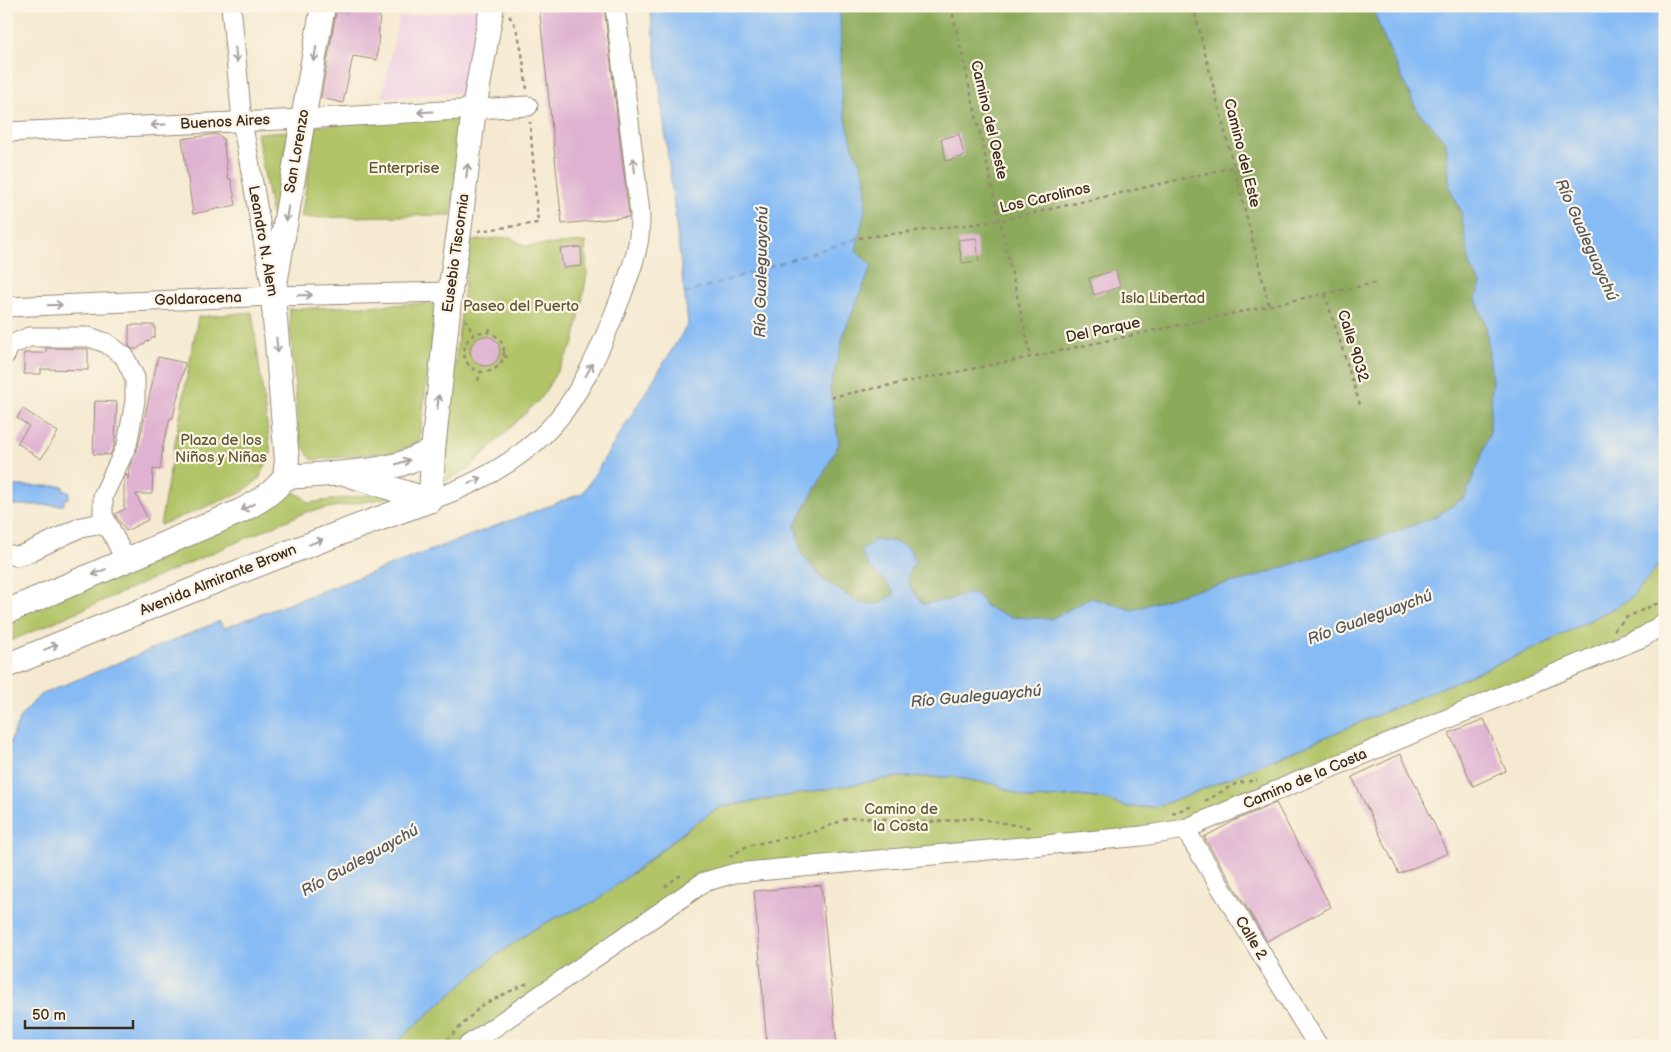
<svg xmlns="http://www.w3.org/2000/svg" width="1671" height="1052" viewBox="0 0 1671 1052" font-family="'Balsamiq Sans',sans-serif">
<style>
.built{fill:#f0d0e4}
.green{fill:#b1c468;stroke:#767743}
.forest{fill:#8caa5c;stroke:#646a3d}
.water{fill:#86bbf5;stroke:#60728a}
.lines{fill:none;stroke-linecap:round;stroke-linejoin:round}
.ferry{stroke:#52565e;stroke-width:1;stroke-dasharray:6 5;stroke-linecap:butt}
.building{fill:#dfb2d1}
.minor-casing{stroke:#988a78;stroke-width:21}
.major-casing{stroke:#988a78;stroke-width:26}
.path{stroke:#988a78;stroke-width:2.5;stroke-dasharray:4 4;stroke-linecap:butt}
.minor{stroke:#fff;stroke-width:19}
.major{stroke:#fff;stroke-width:24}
.oneway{stroke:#a79f9a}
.labels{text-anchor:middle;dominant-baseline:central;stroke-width:4.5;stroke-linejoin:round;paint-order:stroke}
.street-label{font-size:15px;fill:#3b2a1e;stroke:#fcf5e5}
.park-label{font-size:15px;fill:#5e5834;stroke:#fcf5e5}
.water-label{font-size:16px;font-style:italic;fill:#52565e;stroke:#fcf5e5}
</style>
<rect width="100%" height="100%" fill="#fcf5e5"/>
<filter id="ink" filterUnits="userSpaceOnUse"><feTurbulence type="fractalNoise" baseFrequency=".02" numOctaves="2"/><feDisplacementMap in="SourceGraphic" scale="10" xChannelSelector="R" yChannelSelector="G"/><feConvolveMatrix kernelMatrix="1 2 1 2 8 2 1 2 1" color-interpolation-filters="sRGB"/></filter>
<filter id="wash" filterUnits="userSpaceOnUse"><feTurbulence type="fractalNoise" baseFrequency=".0096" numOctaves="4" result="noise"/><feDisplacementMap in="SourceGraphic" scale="20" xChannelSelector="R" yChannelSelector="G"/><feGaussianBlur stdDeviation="1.12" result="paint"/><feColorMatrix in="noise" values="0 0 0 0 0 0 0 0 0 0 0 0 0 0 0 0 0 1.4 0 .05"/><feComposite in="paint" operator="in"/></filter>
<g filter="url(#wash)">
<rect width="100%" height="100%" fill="#f5ead1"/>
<path class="built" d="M477 9 470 92 382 97 399 17Z"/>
<g class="green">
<path d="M452 117 465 126 451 215 301 218 316 126Z"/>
<path d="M289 131 276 216 272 217 257 133Z"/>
<path d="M510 237 526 246 585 242 587 274 574 343 541 398 469 468 440 484 470 241Z"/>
<path d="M437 303 419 442 395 452 312 460 299 440 289 309Z"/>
<path d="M252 312 271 454 259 479 241 493 160 525 198 317Z"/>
<path d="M293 492 302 496 308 503 382 493 398 496 306 512 6 643V619Z"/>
<path d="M1665 557V622L1185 829 735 873 467 1046H392L490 960 533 930 635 872 694 824 720 807 898 777H952L994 784 1029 799 1079 796 1103 799 1128 807H1153L1182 798 1540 646 1618 606 1633 596Z"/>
</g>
<path class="forest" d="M840 6H1372L1382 34 1417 110 1446 142 1450 189 1461 211 1470 266 1481 284 1476 299 1486 326 1492 381 1490 431 1480 461 1465 497 1437 516 1385 536 1343 547 1249 579 1187 592 1133 610 1091 598 1051 619 1012 617 988 608 976 594H962L949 600 923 604 910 587 907 574 909 548 892 541 875 540 868 566 888 584 895 594 878 604 860 603 823 580 802 554 795 526 839 444 830 388 845 330 872 266 856 251 865 209 866 179 853 147 842 103Z"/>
<g class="water">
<path d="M650 6H840L842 103 853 147 866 179 865 209 856 251 872 266 845 330 830 388 839 444 795 526 802 554 823 580 860 603 878 604 895 594 888 584 868 566 861 551 875 540 892 541 909 548 915 562 908 574 910 587 923 604 949 600 962 594H976L988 608 1012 617 1051 619 1091 598 1133 610 1187 592 1249 579 1343 547 1385 536 1437 516 1465 497 1480 461 1490 431 1492 381 1486 326 1476 299 1481 284 1470 266 1461 211 1450 189 1446 142 1417 110 1382 34 1372 6H1665V557L1633 596 1618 606 1540 646 1182 798 1153 807H1128L1103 799 1079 796 1029 799 994 784 952 777H898L720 807 694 824 595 902 553 919 533 930 490 960 392 1046H6V752L20 717 40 695 220 621 224 628 583 493 688 324Z"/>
<path d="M12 486H63V490L69 492V498L64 500V505H12Z"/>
</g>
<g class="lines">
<path class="ferry" d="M684 294 859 238"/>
</g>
<g id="blocks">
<g class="building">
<path d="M539 6H604L629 217 562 224Z"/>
<path d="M380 11 377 60 353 56 343 103 321 98 336 12Z"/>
<path d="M216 134 223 138 228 179H231L236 205 193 214 182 139Z"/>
<path d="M959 134 964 156 946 161 941 139Z"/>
<path d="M976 238 979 261 962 263 958 240Z"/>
<path d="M581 247 582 266 563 268 560 249Z"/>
<path d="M1116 270 1120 287 1094 295 1089 278Z"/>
<path d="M129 325H155V336L137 349H132L129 346Z"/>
<circle cx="485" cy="351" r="15"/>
<path d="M46 348 88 349V370L41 369V374H24V353H46Z"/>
<path d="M158 357 185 363 173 418H170L163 446 160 470 153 469 152 494H136L148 520 126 531 115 514 125 509 124 506V478L126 474 128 479 129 468 138 447Z"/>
<path d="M95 401 117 402 115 443 110 455 93 454Z"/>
<path d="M23 409 58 432 41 459 17 443 29 426 17 418Z"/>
<path d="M1484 719 1506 771 1473 786 1449 733Z"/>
<path d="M1401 754 1448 853 1399 874 1352 777Z"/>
<path d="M1276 803 1331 907 1267 941 1204 837 1236 820Z"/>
<path d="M821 885 837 1046H767L754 891Z"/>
</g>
</g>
</g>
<g filter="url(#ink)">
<use href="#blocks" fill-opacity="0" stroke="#988a78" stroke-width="1"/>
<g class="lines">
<defs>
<g id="minor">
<path d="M231 6 242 121 271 284"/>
<path d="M6 132 303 119 528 106"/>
<path d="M6 307 273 296 450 292"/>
<path d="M6 354 9 346 29 337H89L106 343 124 356 135 378V401L127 445 103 496V515L126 561"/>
<path d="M431 500C471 486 511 465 542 436 580 401 604 341 622 294 628 278 635 261 638 243 640 233 640 223 640 213L615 6"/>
<path d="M6 554 16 556 25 554 81 527 97 524 110 528"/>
<path d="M1185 829 1318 1046"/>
<path d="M467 1046 704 882 735 873 1142 836 1185 829 1645 636 1665 622"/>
</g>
<g id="major">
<path d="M352 476C379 483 404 494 431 500"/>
<path d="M285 477 287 460 273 296 303 119 323 6"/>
<path d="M285 477C322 474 365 474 401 464 412 460 423 455 433 450"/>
<path d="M431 500 433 450 450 292 459 232 474 109 492 6"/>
<path d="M6 612 241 511C259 501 274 493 285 477"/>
<path d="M6 666C147 608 287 551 431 500"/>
</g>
</defs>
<use href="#minor" class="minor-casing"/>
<use href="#major" class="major-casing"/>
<g class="path">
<path d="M951 6 1031 357"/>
<path d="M1193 6 1269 305"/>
<path d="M509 16C521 28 524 71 527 89"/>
<path d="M478 231 538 223 530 122"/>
<path d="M859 238 998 221 1234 167"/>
<path d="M1325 294 1360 405"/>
<path d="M465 319 474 335"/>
<circle cx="484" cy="352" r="20"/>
<path d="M489 332 491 325"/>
<path d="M504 356 511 358"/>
<path d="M478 381 480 372"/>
<path d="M831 397 1031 357 1379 282"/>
<path d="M1614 630 1627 617 1665 600"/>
<path d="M1205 801 1237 783 1257 780"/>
<path d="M1172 813 1193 806"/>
<path d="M730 857 747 846 817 831 848 818H873L930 822 975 818 1033 828"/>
<path d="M665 887 677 877 685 874"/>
<path d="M441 1046 482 1005 527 983"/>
</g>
<use href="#minor" class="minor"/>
<use href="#major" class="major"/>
</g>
<defs><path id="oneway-shaft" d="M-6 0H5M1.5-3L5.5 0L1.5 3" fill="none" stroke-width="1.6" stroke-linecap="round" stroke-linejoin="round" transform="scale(1.25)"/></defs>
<g class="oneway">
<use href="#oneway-shaft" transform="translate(315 54) rotate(100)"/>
<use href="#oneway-shaft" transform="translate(236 55) rotate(84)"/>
<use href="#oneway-shaft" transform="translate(425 112) rotate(177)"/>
<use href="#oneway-shaft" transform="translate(158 125) rotate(177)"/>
<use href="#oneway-shaft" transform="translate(634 165) rotate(-97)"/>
<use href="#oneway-shaft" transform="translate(467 171) rotate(-83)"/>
<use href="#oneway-shaft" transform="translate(287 214) rotate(99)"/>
<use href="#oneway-shaft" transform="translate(305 295) rotate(-1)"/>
<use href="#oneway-shaft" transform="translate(55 305) rotate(-2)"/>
<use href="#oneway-shaft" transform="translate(277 345) rotate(85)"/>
<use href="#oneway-shaft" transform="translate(589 370) rotate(-62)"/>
<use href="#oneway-shaft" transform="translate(438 402) rotate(-84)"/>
<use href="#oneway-shaft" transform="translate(403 462) rotate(-18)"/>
<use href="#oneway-shaft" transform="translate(475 481) rotate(-25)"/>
<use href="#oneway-shaft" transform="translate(248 507) rotate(152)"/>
<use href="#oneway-shaft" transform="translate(316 542) rotate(-21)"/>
<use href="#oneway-shaft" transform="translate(99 572) rotate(157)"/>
<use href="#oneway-shaft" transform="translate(51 647) rotate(-22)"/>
</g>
</g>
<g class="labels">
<g class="street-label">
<text transform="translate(989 120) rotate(77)">Camino del Oeste</text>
<text transform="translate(225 122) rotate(-3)">Buenos Aires</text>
<text transform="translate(297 151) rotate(-80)">San Lorenzo</text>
<text transform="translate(1242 153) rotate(76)">Camino del Este</text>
<text transform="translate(1045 198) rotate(-13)">Los Carolinos</text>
<text transform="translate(263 241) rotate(80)">Leandro N. Alem</text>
<text transform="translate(456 253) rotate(-82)">Eusebio Tiscornia</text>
<text transform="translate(198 299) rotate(-2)">Goldaracena</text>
<text transform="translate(1103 330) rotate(-12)">Del Parque</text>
<text transform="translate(1353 346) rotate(73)">Calle 9032</text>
<text transform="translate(218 580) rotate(-22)">Avenida Almirante Brown</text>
<text transform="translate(1305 779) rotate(-23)">Camino de la Costa</text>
<text transform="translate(1251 938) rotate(59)">Calle 2</text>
</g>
<g class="park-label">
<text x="404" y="168">Enterprise</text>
<text x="1163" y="298">Isla Libertad</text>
<text x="521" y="306">Paseo del Puerto</text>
<text x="221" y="440">Plaza de los<tspan x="221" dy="17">Niños y Niñas</tspan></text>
<text x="901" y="809">Camino de<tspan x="901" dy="17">la Costa</tspan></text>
</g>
<g class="water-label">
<text transform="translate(1586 240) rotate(66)">Río Gualeguaychú</text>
<text transform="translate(762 272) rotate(-89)">Río Gualeguaychú</text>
<text transform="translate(1370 618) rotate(-20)">Río Gualeguaychú</text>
<text transform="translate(976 697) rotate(-5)">Río Gualeguaychú</text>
<text transform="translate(360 861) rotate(-29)">Río Gualeguaychú</text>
</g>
</g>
<rect width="1671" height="1052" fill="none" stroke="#fcf5e5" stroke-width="25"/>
<path d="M25 1020v8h108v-8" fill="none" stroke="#3b2a1e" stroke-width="2.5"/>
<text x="32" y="1020" font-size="15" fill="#3b2a1e" stroke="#fcf5e5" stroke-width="4" paint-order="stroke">50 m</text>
</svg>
